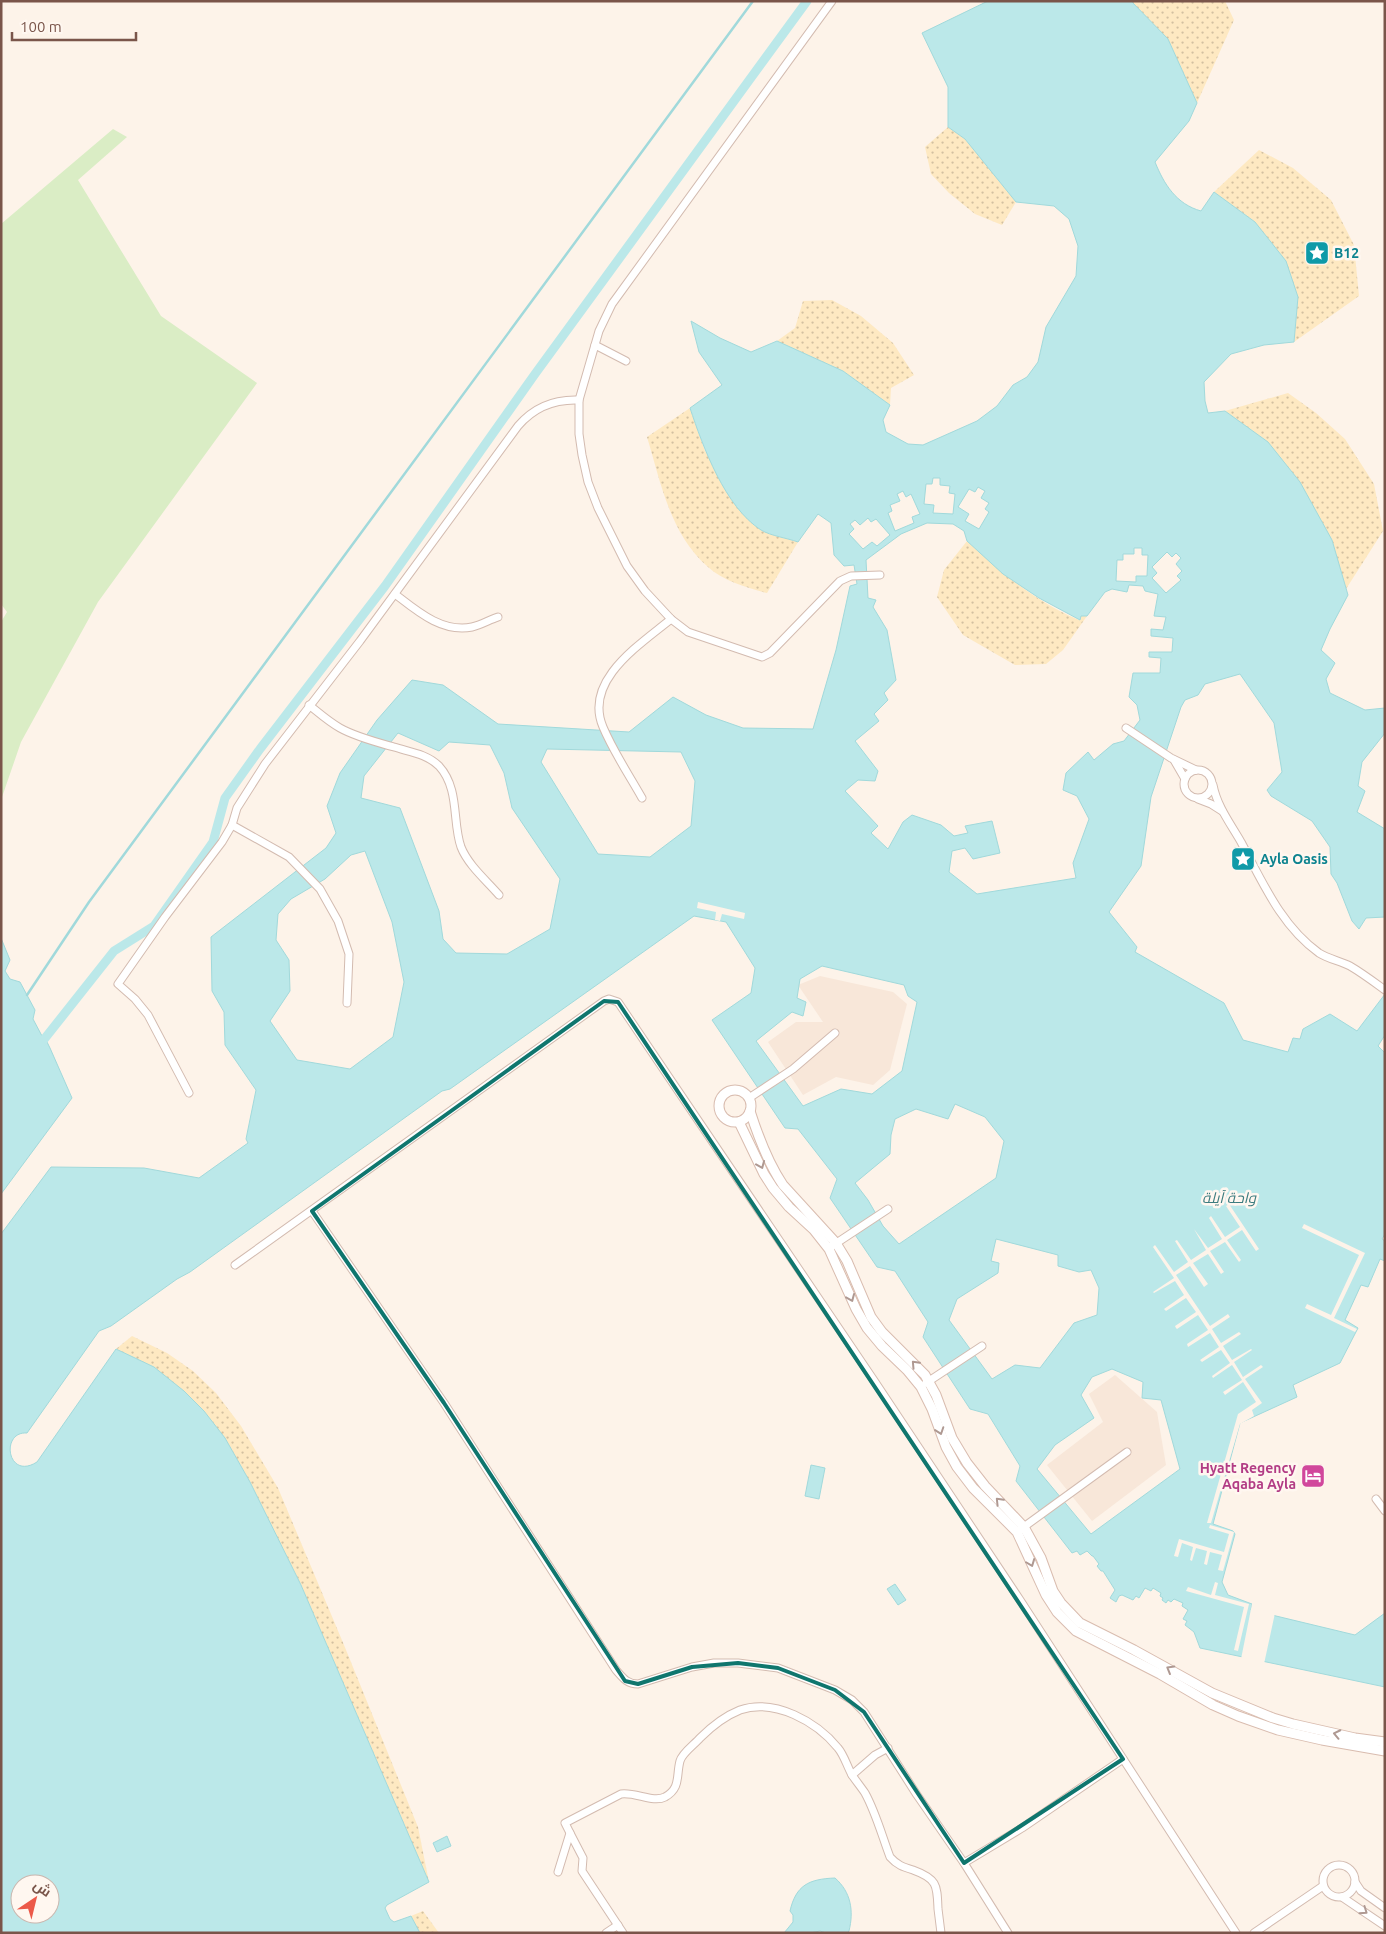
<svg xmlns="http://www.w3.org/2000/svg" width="1386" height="1934" viewBox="0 0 1386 1934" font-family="Ubuntu,Cairo,sans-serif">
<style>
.residential{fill:#f8e7d9}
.grass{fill:#daedc5}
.sand{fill:url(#sand-dots)}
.water{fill:#bbe8e9;stroke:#a1d9db;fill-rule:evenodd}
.pier{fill:#fdf3e9}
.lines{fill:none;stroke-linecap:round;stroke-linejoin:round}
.stream{stroke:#a1d9db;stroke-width:2.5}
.canal{stroke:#bbe8e9;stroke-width:9}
.street-casing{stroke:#d3bbb0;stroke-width:9}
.secondary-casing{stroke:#d9bcaf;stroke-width:11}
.street{stroke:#fff;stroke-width:7}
.secondary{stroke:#fff;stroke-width:9}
.oneway{stroke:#af9992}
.marked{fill:none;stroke:#0f766e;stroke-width:4;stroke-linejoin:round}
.labels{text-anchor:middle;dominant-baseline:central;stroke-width:5;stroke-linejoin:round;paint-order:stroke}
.culture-label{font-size:14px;font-weight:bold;fill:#0d838f;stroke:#fff7f0;text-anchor:start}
.hotel-label{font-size:14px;font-weight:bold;fill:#b23c85;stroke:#fff7f0;text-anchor:end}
.water-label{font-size:15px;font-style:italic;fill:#3c7c7f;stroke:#fff7f0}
</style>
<defs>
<pattern id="sand-dots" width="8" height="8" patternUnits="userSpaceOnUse" patternTransform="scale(1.25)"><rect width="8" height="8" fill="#fee9c2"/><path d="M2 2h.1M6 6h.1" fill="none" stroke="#d3c0a0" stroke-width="1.8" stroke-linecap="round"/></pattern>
</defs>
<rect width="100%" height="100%" fill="#fdf3e9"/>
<g class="residential">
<path d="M820 976 893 992 907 1004 890 1070 873 1085 836 1077 803 1095 768 1042 796 1022H823L798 985Z"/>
<path d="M1115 1375 1157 1412 1166 1465 1092 1521 1047 1465 1103 1422 1089 1394Z"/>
</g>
<path class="grass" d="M113 129 127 137 78 180 161 316 257 383 98 602 21 742 1 800V622L7 612 1 604V224Z"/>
<g class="sand">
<path d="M1131 1H1225L1234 20 1197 103 1168 39Z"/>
<path d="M948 127 965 139 1016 202 1002 225 975 214 949 193 931 174 925 147Z"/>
<path d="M1259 150 1293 168 1331 200 1354 245 1359 296 1294 342 1298 297 1255 222 1214 192Z"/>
<path d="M832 300 861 316 893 343 914 375 891 388 890 405 843 371 777 341 795 328 803 301Z"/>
<path d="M1288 393 1316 413 1345 439 1374 484 1383 531 1346 589 1332 540 1268 442 1225 411Z"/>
<path d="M690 408 705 451 762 531 798 542 767 593C748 588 723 581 708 567 670 534 661 483 647 437Z"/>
<path d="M967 541C1001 572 1036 602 1079 620L1081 616H1087L1063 650 1046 664 1015 665 963 635 937 597 944 570Z"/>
<path d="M132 1336 167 1353 193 1371 216 1393 241 1426 278 1488 344 1645 418 1827 429 1882 301 1585 250 1482 225 1438 204 1411 154 1367 116 1349Z"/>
<path d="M423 1911 439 1933H420L411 1916Z"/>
</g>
<g class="water">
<path d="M988 1H1131L1168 39 1197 103 1189 121 1155 162C1164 184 1176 204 1201 211L1214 192 1255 222 1286 261 1298 297 1294 342 1264 345 1231 354 1204 382 1205 401 1208 413 1225 411 1268 442 1300 482 1332 540 1348 595 1330 629 1321 650 1335 663 1326 679 1330 693 1365 710 1385 708V733L1362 762 1358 786 1365 791 1357 812 1385 829V917L1366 918 1359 929 1352 921 1337 883 1331 874 1330 847 1312 821 1271 796 1267 790 1282 772 1274 723 1240 674 1205 684 1198 695 1185 700 1181 707 1151 797 1141 866 1109 912 1137 947 1135 952 1224 1003 1243 1040 1288 1052 1293 1038 1300 1039 1303 1029 1330 1014 1357 1031 1385 994V1035L1378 1046 1385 1053V1234L1382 1239 1385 1241V1261L1380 1259 1368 1287 1361 1285 1345 1320 1358 1328 1340 1363 1293 1385 1297 1397 1240 1423 1213 1524 1233 1531 1235 1534 1222 1582 1228 1595 1252 1604 1251 1610 1355 1635 1385 1613V1687L1200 1648 1194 1632 1185 1625 1187 1621 1183 1619 1188 1610 1182 1606 1183 1603 1174 1599 1171 1602 1168 1600 1166 1603 1162 1600 1163 1598 1160 1596 1161 1593 1153 1588 1151 1591 1145 1588 1139 1598 1136 1596 1133 1600 1122 1595 1119 1596 1116 1602 1110 1598 1115 1590 1103 1571H1101L1097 1566 1099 1564 1093 1556H1092L1087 1551 1080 1555 1077 1551 1072 1553 1016 1481 1020 1466 988 1414 970 1409 923 1337 928 1322 895 1271 877 1267 830 1198 837 1179 798 1129 785 1128 712 1020 751 993 755 968 726 922 694 916 450 1089 442 1091 190 1272 177 1279 111 1326 99 1331 27 1433C0 1431 7 1481 37 1462L116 1349 154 1367 184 1391 204 1411 225 1438 250 1482 301 1585 429 1882 387 1905 385 1908 390 1919 394 1922 411 1916 420 1933H1V1234L51 1167 144 1168 199 1178 248 1143 246 1139 256 1090 225 1045 224 1012 212 991 211 937 326 848 336 833 327 806 340 773 377 720 412 680 443 685 498 724 629 732 673 697 706 715 743 728 813 729 836 650 850 586 857 584 854 565 844 566 834 555 831 523 818 514 798 542C787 538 771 536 761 530 725 507 703 447 690 408L722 385 699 352 691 321 720 338 751 352 777 341 843 371 890 405 883 420 886 432 908 444 923 445 977 421 997 406 1013 385 1027 377 1038 362 1046 327 1076 276 1078 246 1069 219 1054 206 1016 202 965 139 948 127V87L922 33ZM933 478H940V485L950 486 949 493 955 494 953 514 933 513 934 505 924 504 926 484H932ZM978 487 985 491 981 498 989 503 985 509 989 512 979 529 965 521 969 514 958 507 969 489 975 492ZM903 491 906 497 911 494 920 514 912 517 914 523 895 531 888 513 892 511 890 505 900 501 897 494ZM868 518 871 522 876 519 890 535 877 546 872 542 863 549 849 534 854 529 850 524 855 520 860 525ZM927 523 953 524 964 531 967 541 1003 574 1039 598 1080 620 1081 616H1087L1105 592 1112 589 1127 592 1129 585 1143 586 1145 591 1158 594 1154 616 1166 617 1163 630 1151 629V636L1173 638 1172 652H1149V657L1161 658 1160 673H1133L1129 697 1137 705 1140 720 1124 741 1113 744 1094 760 1088 752 1066 773 1063 790 1077 796 1089 819 1073 863 1076 878 977 894 949 872 952 851 965 848 973 859 1000 853 992 821 965 826 968 833 954 836 941 825 912 815 903 822 888 849 871 833 878 826 845 791 858 780 875 781 878 771 855 741 879 721 874 714 888 700 884 693 896 680 887 630 873 607 876 600 868 598 866 560 901 534ZM1134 548H1142V555H1148L1147 576H1136V582L1116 581 1117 560H1123V554H1134ZM1167 552 1172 557 1176 553 1181 558 1176 564 1182 571 1177 576 1181 580 1166 593 1152 578 1157 573 1152 567ZM398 733 439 751 449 742 490 745 504 773 512 808 560 879 550 929 507 954 456 953 443 939 439 911 400 808 361 798 364 776ZM547 749 681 752 695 781 691 826 650 857 598 854 541 762ZM365 851 392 922 404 982 393 1037 350 1069 297 1060 270 1021 290 991 289 960 276 940 278 914 291 899 325 879 351 855ZM822 966 904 985 908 996 917 1002 902 1071 872 1094 841 1089 803 1106 756 1041 792 1012 803 1016 806 1002 797 998 800 979ZM955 1104 985 1117 1004 1141 996 1178 899 1244 883 1226 868 1200 855 1183 890 1154 891 1135 895 1119 916 1109 948 1119ZM996 1239 1058 1255V1266L1079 1272 1091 1270 1099 1288 1097 1315 1074 1323 1040 1368 1015 1365 992 1379 949 1320 957 1299 998 1273 999 1263 991 1261ZM1112 1369 1143 1382 1142 1398 1161 1400 1180 1469 1091 1534 1037 1469 1055 1445 1094 1418 1081 1395 1092 1377ZM20 1884H50V1914H20Z"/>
<path d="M1 938 10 960 5 971 10 979 20 982 35 1010 33 1019 42 1036 40 1040 44 1045 47 1042 50 1048 72 1098 1 1194Z"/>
<path d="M811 1465 825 1468 819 1499 805 1496Z"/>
<path d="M895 1584 906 1600 898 1605 887 1589Z"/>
<path d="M447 1836 451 1846 437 1852 433 1843Z"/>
<path d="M835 1878C851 1892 854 1911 849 1931L847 1933H826L820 1931 810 1933H784L793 1922V1915L790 1911C796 1885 809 1879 835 1878Z"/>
</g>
<g class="pier">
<path d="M698 902 745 913 744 919 722 914 720 921 715 920 716 912 697 908Z"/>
<path d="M1229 1204 1259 1249 1256 1251 1242 1230 1227 1240 1241 1260 1239 1262 1225 1242 1210 1251 1224 1272 1221 1274 1208 1254 1193 1263 1208 1284 1204 1287 1190 1266 1176 1275 1210 1326 1228 1314 1230 1317 1212 1329 1221 1343 1239 1332 1241 1334 1223 1346 1232 1360 1251 1349 1252 1350 1234 1362 1243 1377 1261 1365 1263 1367 1245 1379 1262 1403 1252 1410 1254 1416 1240 1424 1211 1523H1207L1238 1414 1256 1402 1243 1382 1225 1395 1223 1392 1242 1380 1232 1365 1213 1378 1212 1376 1230 1363 1221 1350 1202 1362 1200 1360 1219 1347 1210 1333 1188 1347 1187 1344 1208 1330 1198 1315 1177 1329 1176 1328 1175 1326 1196 1312 1186 1298 1166 1311 1164 1309 1184 1295 1175 1281 1154 1293 1153 1292 1174 1278 1153 1247 1155 1245 1174 1272 1188 1262 1175 1241 1177 1240 1191 1260 1206 1250 1194 1229 1208 1248 1222 1239 1209 1218 1211 1216 1225 1237 1240 1227 1226 1206Z"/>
<path d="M1304 1224 1365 1253 1334 1318 1357 1329 1355 1332 1305 1308 1307 1304 1331 1315 1359 1255 1302 1228Z"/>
<path d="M1210 1525 1234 1532 1223 1571 1218 1570 1222 1555 1210 1552 1207 1565 1204 1564 1207 1551 1196 1548 1192 1561 1190 1560 1193 1547 1182 1543 1178 1557 1174 1556 1179 1539 1224 1552 1229 1534 1209 1528Z"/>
<path d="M1215 1582 1218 1583 1215 1595 1249 1604 1238 1651 1234 1650 1244 1607 1186 1591 1188 1587 1211 1595Z"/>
<path d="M1252 1604H1255L1254 1609 1275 1613 1264 1664 1241 1659Z"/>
</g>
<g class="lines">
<path class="stream" d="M27 995 89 902 753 1"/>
<path class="canal" d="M42 1042 114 951 154 926 213 842 225 798 260 749 385 586 535 374 807 1"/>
<defs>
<g id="street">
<path d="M832 1 612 304 599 331 579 400V434L582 455 588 482 598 508 627 566 645 591 671 619 688 632 762 657 770 653 840 581 851 576 880 575"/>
<path d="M595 345 626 361"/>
<path d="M395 594C417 611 442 633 472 627 481 625 489 620 498 617"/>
<path d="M309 705C319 713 329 722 340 728 356 737 376 742 394 747 410 752 427 754 439 766 460 789 452 822 461 847 468 865 487 881 499 895"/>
<path d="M1126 728 1171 758 1196 770"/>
<path d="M1174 760 1185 779"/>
<circle cx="1198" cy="784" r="14"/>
<path d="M1213 785C1217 806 1230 823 1241 842 1262 881 1281 926 1319 953 1328 959 1341 961 1350 966 1362 973 1374 982 1385 990"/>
<path d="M642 798C629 775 613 751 603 727 583 680 641 644 671 619"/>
<path d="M1198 799 1211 804 1222 811"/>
<path d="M232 825 289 857 320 889 338 921 349 954 347 1003"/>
<path d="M189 1093 148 1015 135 999 118 984 165 917 222 842 232 825 237 808 265 764 360 641 518 426C534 407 554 399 579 400"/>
<path d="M749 1098 793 1069 835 1033"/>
<path d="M312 1211 444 1403 616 1670C623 1678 627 1684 638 1684L692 1667 714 1663H738L778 1668 835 1690 852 1700 864 1712 917 1795 964 1863 1008 1933"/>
<path d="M832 1246 888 1209"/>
<path d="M235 1265 604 1001 609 999 618 1002 875 1382 1020 1600 1236 1933"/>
<path d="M926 1383 982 1346"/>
<path d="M1376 1499 1385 1511"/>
<path d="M1021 1529 1127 1452"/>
<path d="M852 1775 875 1755 888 1748"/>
<path d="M570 1833 583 1858 582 1871 623 1933"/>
<path d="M964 1863 1022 1828 1123 1759"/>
<circle cx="1339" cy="1881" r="16"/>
<path d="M558 1872 570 1833 565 1823 621 1794C636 1792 653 1803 665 1797 681 1788 676 1776 680 1761 682 1753 695 1744 700 1738 711 1727 725 1716 740 1710 775 1698 817 1722 838 1748 844 1755 847 1766 852 1775 856 1781 861 1787 865 1793 876 1813 882 1836 890 1857 897 1865 903 1867 913 1870 938 1879 937 1886 938 1909 939 1917 940 1925 941 1933"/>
<path d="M1355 1882 1361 1891 1385 1908"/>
<path d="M1342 1897 1385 1926"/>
<path d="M606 1933 618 1925"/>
<path d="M1254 1933 1323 1886"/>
</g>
<g id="secondary">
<circle cx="735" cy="1106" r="16"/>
<path d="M750 1111C758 1136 768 1163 783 1185L836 1243 847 1261 871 1317 882 1332 925 1375 936 1395 952 1438 967 1463 985 1486 1024 1527 1041 1558 1053 1591 1061 1603 1080 1623 1134 1650 1212 1693 1273 1718 1293 1724 1355 1738 1385 1742"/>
<path d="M739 1122 764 1174 773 1188 789 1207 814 1230 829 1249 856 1309 867 1328 882 1346 907 1370 921 1387 932 1409 946 1447 957 1467 973 1488 1017 1532 1046 1595 1057 1612 1076 1631 1160 1674 1213 1705 1238 1716 1278 1730 1322 1740 1385 1751"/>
</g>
</defs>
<use href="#street" class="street-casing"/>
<use href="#secondary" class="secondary-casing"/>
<use href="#street" class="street"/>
<use href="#secondary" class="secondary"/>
</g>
<defs><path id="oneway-chevron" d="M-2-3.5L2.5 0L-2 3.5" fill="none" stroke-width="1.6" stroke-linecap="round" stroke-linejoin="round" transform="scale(1.25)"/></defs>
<g class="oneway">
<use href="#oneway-chevron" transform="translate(761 1165) rotate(67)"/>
<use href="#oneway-chevron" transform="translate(851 1298) rotate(67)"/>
<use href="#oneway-chevron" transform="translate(915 1364) rotate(-133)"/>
<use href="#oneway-chevron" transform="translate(940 1431) rotate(71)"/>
<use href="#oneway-chevron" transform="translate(999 1501) rotate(-134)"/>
<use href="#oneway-chevron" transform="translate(1031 1563) rotate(69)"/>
<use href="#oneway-chevron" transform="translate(1170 1669) rotate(-150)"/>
<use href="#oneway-chevron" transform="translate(1337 1734) rotate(-168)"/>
<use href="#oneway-chevron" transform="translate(1364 1911) rotate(35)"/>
</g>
<path class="marked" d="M604 1001 618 1002 1123 1759 964 1863 864 1712 835 1690 778 1668 738 1663 692 1667 638 1684 625 1681 444 1403 312 1211Z"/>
<defs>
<symbol id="sight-square" viewBox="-11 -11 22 22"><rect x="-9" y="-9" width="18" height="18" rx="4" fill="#0f9aa8" stroke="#fff7f0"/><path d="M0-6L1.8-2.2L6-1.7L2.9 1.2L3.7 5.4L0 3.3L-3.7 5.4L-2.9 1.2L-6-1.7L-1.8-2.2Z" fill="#fff"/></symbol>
<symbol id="hotel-square" viewBox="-11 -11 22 22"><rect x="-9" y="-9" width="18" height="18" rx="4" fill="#d1479c" stroke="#fff7f0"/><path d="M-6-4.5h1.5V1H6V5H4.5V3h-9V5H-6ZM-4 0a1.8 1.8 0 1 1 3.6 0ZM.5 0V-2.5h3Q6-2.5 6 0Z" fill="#fff"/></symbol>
</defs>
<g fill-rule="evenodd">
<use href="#sight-square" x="1303" y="239" width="28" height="28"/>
<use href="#sight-square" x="1229" y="845" width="28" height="28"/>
<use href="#hotel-square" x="1299" y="1462" width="28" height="28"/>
</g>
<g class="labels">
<g class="culture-label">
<text x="1334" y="253">B12</text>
<text x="1260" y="859">Ayla Oasis</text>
</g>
<g class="hotel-label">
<text x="1296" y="1468">Hyatt Regency<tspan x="1296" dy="16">Aqaba Ayla</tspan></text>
</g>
<g class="water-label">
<text x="1229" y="1197">واحة آيلة</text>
</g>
</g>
<rect width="1386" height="1934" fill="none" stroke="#7a554a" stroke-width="5"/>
<g transform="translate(35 1899) rotate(35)"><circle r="24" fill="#fff7f0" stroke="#cab6ae"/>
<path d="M0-4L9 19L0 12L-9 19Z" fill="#ec5949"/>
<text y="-8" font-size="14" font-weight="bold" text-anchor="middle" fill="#7a554a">ش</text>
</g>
<path d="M12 32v8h124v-8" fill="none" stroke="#7a554a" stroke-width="2.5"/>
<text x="20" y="32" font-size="15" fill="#7a554a" stroke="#fff7f0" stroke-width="4" paint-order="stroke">100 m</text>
</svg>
